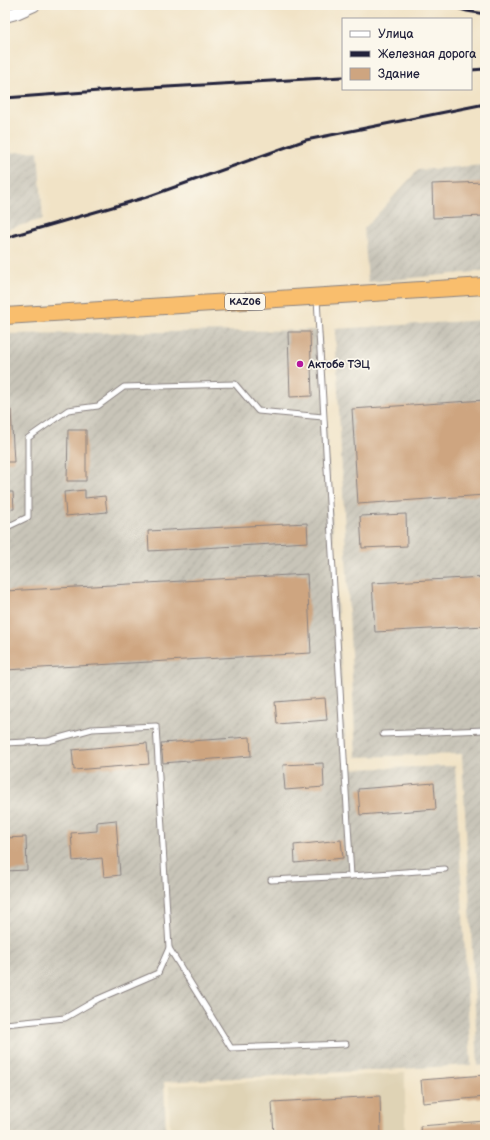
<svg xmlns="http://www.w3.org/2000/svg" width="490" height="1140" viewBox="0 0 490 1140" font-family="'Balsamiq Sans',sans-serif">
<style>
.built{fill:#dfd3b5}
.industrial{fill:url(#industrial-furrows)}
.building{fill:#cea580}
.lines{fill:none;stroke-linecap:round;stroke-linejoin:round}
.service-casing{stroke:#8a8280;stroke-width:7}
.tertiary-casing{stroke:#8a8280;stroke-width:14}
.trunk-casing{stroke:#8a8280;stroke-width:18}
.service{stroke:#fff;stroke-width:5}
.tertiary{stroke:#fff;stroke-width:12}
.trunk{stroke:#f9be6d;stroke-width:16}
.rail{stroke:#22223b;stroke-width:3}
.poi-dot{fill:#b5179e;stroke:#fbf7ec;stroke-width:1.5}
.labels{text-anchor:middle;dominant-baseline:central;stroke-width:3.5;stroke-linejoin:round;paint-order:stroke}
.shield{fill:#fbf7ec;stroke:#636270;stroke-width:1}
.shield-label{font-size:10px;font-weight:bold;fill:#22223b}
.poi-label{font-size:11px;font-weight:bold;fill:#22223b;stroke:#fbf7ec;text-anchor:start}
</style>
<defs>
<pattern id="industrial-furrows" width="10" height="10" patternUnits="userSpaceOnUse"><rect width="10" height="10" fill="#c8c4b8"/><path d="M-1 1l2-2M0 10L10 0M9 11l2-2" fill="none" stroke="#aca89f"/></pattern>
</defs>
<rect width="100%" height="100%" fill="#fbf7ec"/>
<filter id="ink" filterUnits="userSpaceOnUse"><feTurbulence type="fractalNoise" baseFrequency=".025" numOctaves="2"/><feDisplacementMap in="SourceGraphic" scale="8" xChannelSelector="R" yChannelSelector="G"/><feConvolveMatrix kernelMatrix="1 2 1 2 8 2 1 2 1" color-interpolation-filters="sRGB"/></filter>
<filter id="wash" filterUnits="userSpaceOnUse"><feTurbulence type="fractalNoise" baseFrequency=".012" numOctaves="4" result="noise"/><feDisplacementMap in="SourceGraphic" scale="16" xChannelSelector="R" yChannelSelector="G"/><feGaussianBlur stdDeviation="0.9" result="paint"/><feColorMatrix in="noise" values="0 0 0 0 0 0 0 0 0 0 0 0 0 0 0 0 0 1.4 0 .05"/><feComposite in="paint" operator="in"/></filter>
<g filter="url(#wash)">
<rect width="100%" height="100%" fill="#f1e3c6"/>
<path class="built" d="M405 1073V1135H170L169 1086Z"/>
<g class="industrial">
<path d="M38 151 43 219 5 230V153Z"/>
<path d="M485 165V271L368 282 364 229 418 170Z"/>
<path d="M485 320V1065L478 1066 462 754 356 757 335 329Z"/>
<path d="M321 330 347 769 455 766 471 1065 164 1082 166 1135H5V334Z"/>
</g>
<g id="blocks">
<g class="building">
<path d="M485 182V216L433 218 432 184Z"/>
<path d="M288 332H310L312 396 290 397Z"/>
<path d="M485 400V495L358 504 352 409Z"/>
<path d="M5 410H11L14 462H5Z"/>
<path d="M68 430H86V481H67Z"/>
<path d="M85 490V498L105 496 107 512 66 516 64 492Z"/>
<path d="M5 492H13L14 509 5 510Z"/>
<path d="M406 514 407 546 362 548 360 516Z"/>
<path d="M307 523 308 542 149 551 148 531Z"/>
<path d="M307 574 311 653 5 670V591Z"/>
<path d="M485 577V626L375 632 372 583Z"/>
<path d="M325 698 327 720 277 724 275 702Z"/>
<path d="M250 737 251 756 163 763 161 743Z"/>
<path d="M147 743 149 764 74 770 72 750Z"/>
<path d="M323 763 324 787 285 790 283 765Z"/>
<path d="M434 783 436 809 360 815 358 789Z"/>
<path d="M116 820 120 875 104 877 102 858 73 861 71 833 97 831V822Z"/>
<path d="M26 837 27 870 5 871V838Z"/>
<path d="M341 840 343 858 295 863 294 845Z"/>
<path d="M485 1075V1097L423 1103 421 1080Z"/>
<path d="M380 1096 381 1134 274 1135 272 1102Z"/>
<path d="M485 1121V1135H421L420 1126Z"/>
</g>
</g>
</g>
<g filter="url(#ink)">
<use href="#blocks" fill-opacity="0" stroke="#8a8280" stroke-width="1"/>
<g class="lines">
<defs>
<g id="service">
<path d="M317 299 351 876"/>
<path d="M5 528 28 517V438L68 410 98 406 124 387 235 384 258 411 323 417"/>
<path d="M383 734 485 730"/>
<path d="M5 743 48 741 92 729 156 726 169 948 231 1048 346 1044"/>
<path d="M271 880 351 876 445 869"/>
<path d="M5 1024 65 1018 98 999 158 973 169 948"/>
</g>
<path id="tertiary" d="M5 16 16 13 34 5"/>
<path id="trunk" d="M5 316 485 286"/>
</defs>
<use href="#service" class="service-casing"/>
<use href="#tertiary" class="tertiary-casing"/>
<use href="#trunk" class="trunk-casing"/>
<use href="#service" class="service"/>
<use href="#tertiary" class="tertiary"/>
<use href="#trunk" class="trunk"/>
<g class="rail">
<path d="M447 5 467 11 485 14"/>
<path d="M471 70 485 69"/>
<path d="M5 98 113 90 343 77"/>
<path d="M5 238 147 197 306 140 485 104"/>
</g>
</g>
</g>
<circle class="poi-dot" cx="300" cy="364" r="4"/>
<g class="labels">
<rect class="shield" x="225" y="294" width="40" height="16" rx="3"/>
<g class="shield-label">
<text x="245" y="302">KАZ06</text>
</g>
<g class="poi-label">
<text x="308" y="364">Актобе ТЭЦ</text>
</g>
</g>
<rect width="490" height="1140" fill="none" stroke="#fbf7ec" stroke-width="20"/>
<rect x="342" y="18" width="130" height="72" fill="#fbf7ec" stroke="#a4a2a5"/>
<rect x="350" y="31" width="20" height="6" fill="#ffffff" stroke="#a4a2a5"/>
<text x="378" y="38" font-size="12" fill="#22223b">Улица</text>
<rect x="350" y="51" width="20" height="6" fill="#22223b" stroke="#a4a2a5"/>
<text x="378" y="58" font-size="12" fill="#22223b">Железная дорога</text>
<rect x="350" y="68" width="20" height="12" fill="#cea580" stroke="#a4a2a5"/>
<text x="378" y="78" font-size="12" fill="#22223b">Здание</text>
</svg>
